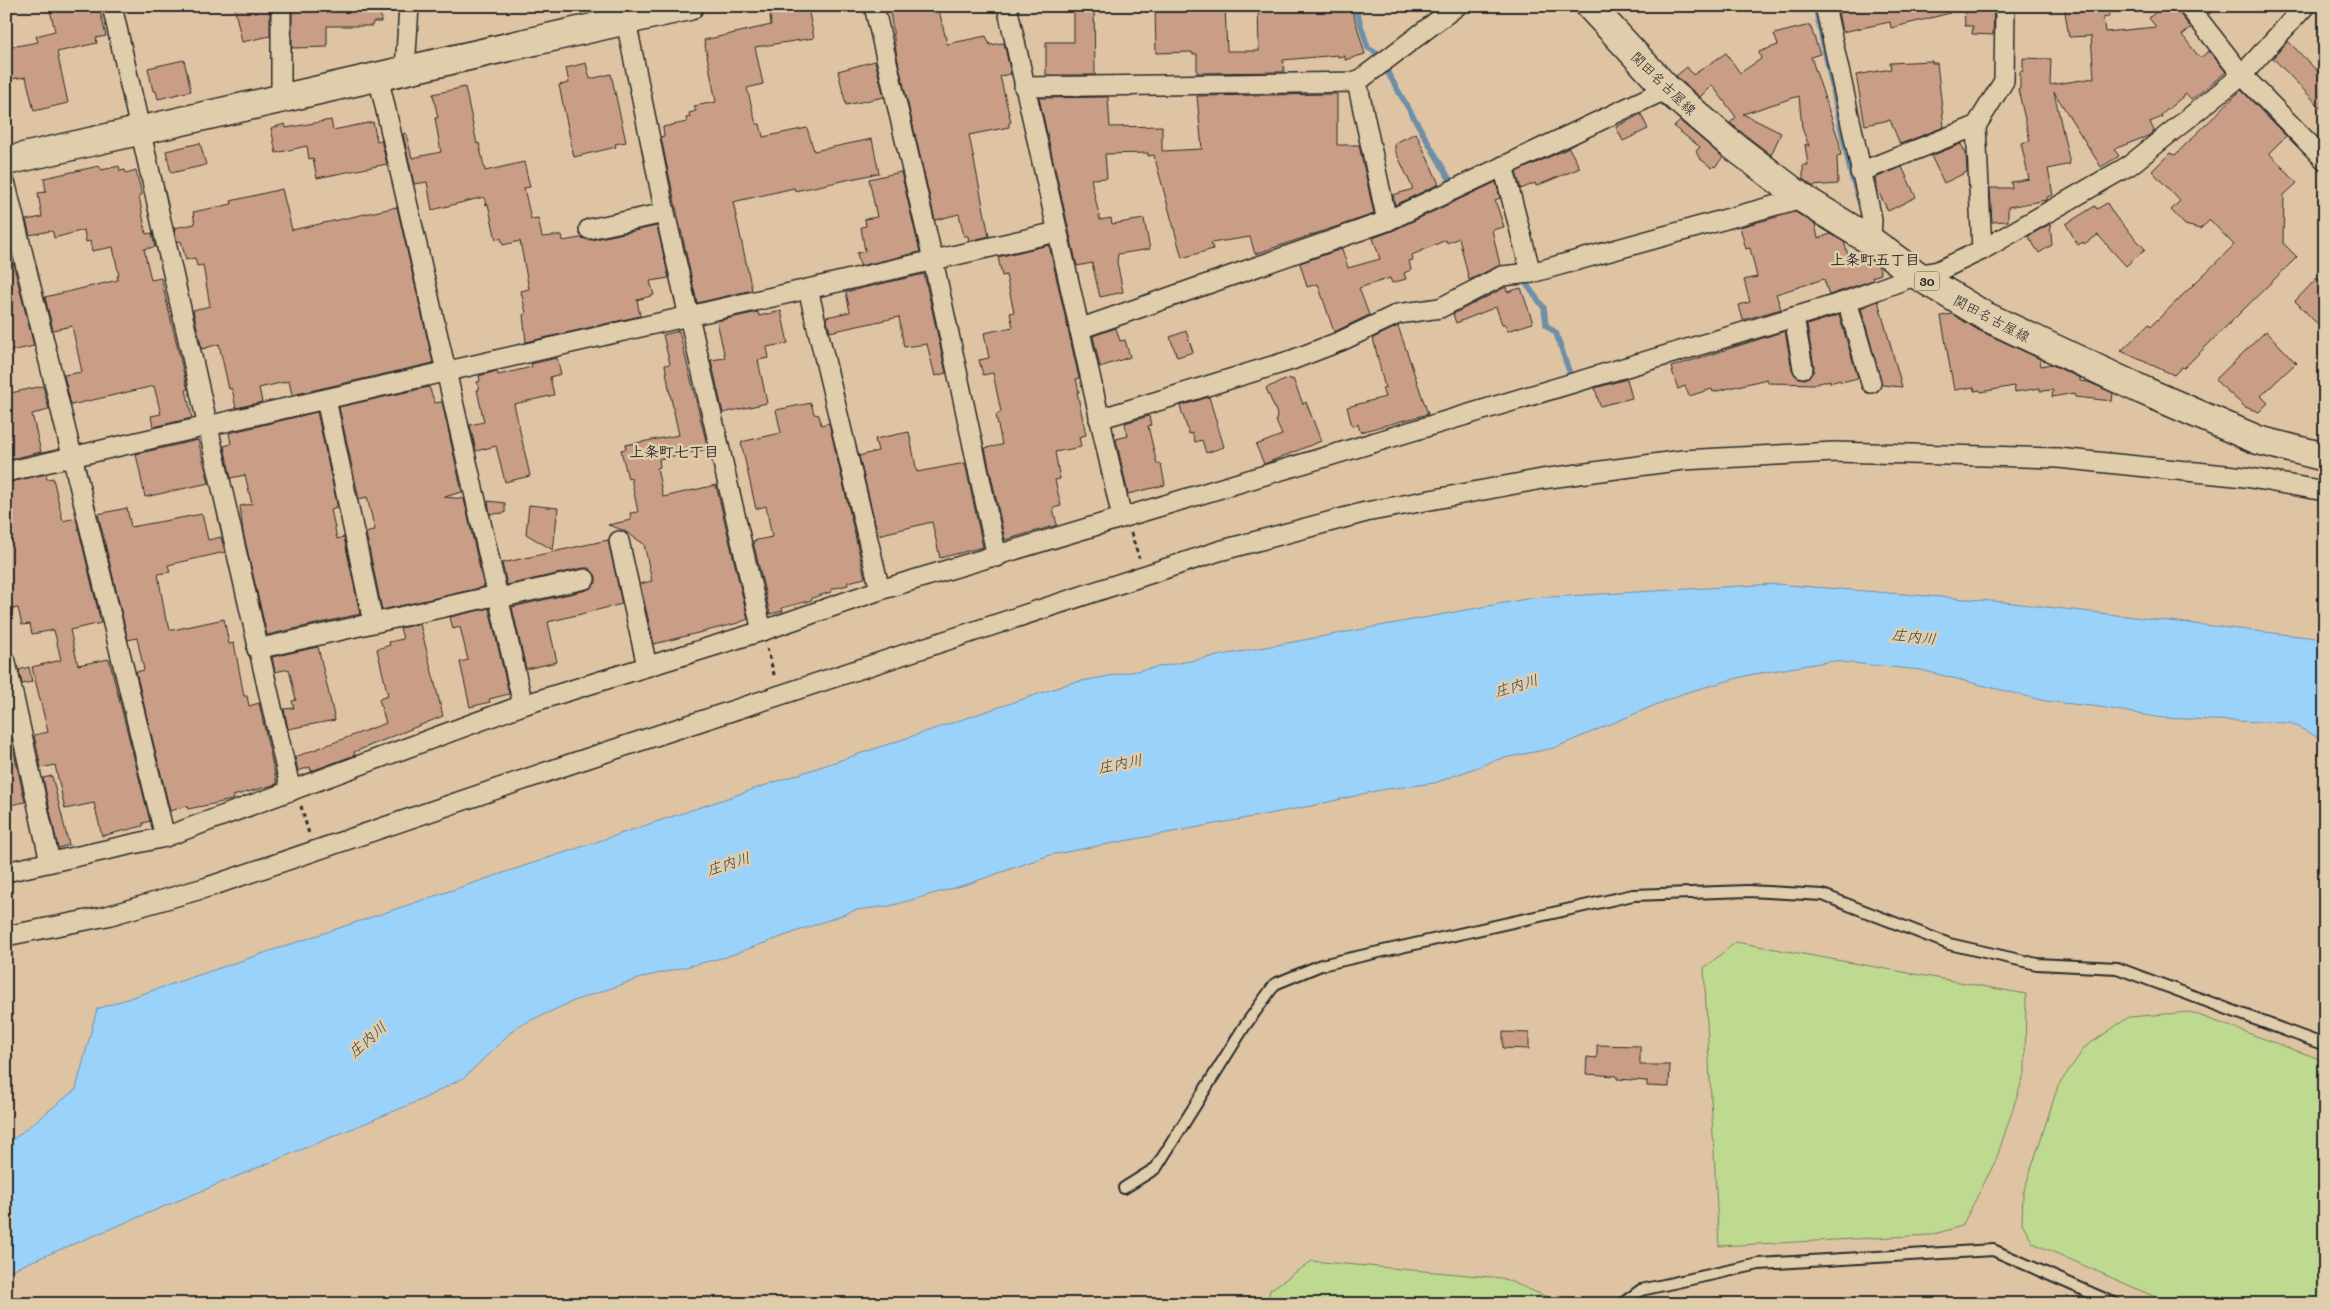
<svg xmlns="http://www.w3.org/2000/svg" width="2331" height="1310" viewBox="0 0 2331 1310" font-family="Mali,'Klee One',sans-serif">
<style>
.green{fill:#bed990;stroke:#74825e}
.water{fill:#9bd2fa;stroke:#6e8fa7}
.lines{fill:none;stroke-linecap:round;stroke-linejoin:round}
.stream{stroke:#6e8fa7;stroke-width:5.5}
.building{fill:#ca9e86;stroke:#2b2b2b}
.lane-casing{stroke:#2b2b2b;stroke-width:14}
.street-casing{stroke:#2b2b2b;stroke-width:22}
.secondary-casing{stroke:#2b2b2b;stroke-width:31}
.primary-casing{stroke:#2b2b2b;stroke-width:31}
.path{stroke:#2b2b2b;stroke-width:3;stroke-dasharray:4 4;stroke-linecap:butt}
.lane{stroke:#dfcdab;stroke-width:10}
.street{stroke:#dfcdab;stroke-width:19}
.secondary{stroke:#dfcdab;stroke-width:28}
.primary{stroke:#dfcdab;stroke-width:28}
.labels{text-anchor:middle;dominant-baseline:central;stroke-width:5;stroke-linejoin:round;paint-order:stroke}
.shield{fill:#dfcdab;stroke:#615c51;stroke-width:1}
.shield-label{font-size:12px;font-weight:bold;fill:#2b2b2b}
.street-label{font-size:14px;fill:#2b2b2b;stroke:#dfcdab}
.neighbourhood-label{font-size:15px;font-weight:bold;fill:#2b2b2b;stroke:#dfcdab}
.water-label{font-size:15px;font-style:italic;fill:#363c40;stroke:#dfcdab}
</style>
<rect width="100%" height="100%" fill="#dfc4a4"/>
<filter id="ink" filterUnits="userSpaceOnUse"><feTurbulence type="fractalNoise" baseFrequency=".02" numOctaves="2"/><feDisplacementMap in="SourceGraphic" scale="10" xChannelSelector="R" yChannelSelector="G"/><feConvolveMatrix kernelMatrix="1 2 1 2 8 2 1 2 1" color-interpolation-filters="sRGB"/></filter>
<g filter="url(#ink)">
<g class="green">
<path d="M1736 942 2026 994 2025 1072 1996 1160 1962 1226 1931 1235 1719 1246 1704 968Z"/>
<path d="M2190 1012 2325 1061V1304H2171L2033 1243 2022 1223 2023 1194 2058 1086 2085 1047 2129 1017Z"/>
<path d="M1312 1261 1502 1278 1564 1304H1267L1270 1290Z"/>
</g>
<path class="water" d="M1776 584 2004 602 2325 639V741L2290 723 2162 718 2100 707 2045 701 1921 670 1831 661 1749 675 1684 693 1554 748 1499 759 1435 783 1380 790 1311 806 1050 855 968 884 890 906 856 910 726 957 644 977 576 1000 516 1027 465 1077 421 1100 6 1272V1145L76 1089 97 1009 1071 683 1531 598Z"/>
<g class="lines">
<g class="stream">
<path d="M1355 6 1368 48 1378 54"/>
<path d="M1815 6 1851 175 1859 200"/>
<path d="M1385 68 1450 180"/>
<path d="M1527 285 1544 308 1546 325 1556 333 1569 371"/>
</g>
</g>
<g class="building">
<path d="M49 6H99L106 36 96 38 97 43 57 52 68 103 34 111 26 77 9 79 6 48 38 42 36 36 55 31Z"/>
<path d="M234 6H270V36L242 42Z"/>
<path d="M292 6H381V22H373L372 26H327V47L292 48Z"/>
<path d="M889 6H938L947 44 986 36 990 45 1004 43 1011 74 1000 76 1011 122 1009 123V127L969 135 989 236 969 241 968 236H964L959 214 935 220 897 57Z"/>
<path d="M1074 6H1094L1095 75H1046V42H1074Z"/>
<path d="M1155 6H1225L1227 51H1259L1258 6H1351L1365 54 1345 60V56L1338 57V55L1283 60 1284 72 1197 73V54H1192V52L1156 53Z"/>
<path d="M1837 6H1949L1950 13 1891 28 1890 22 1842 32Z"/>
<path d="M1964 6H1994L1993 35 1972 34 1973 26H1965Z"/>
<path d="M2064 6H2108L2109 17 2103 18 2105 32 2156 27 2149 18 2152 15 2163 6H2177L2179 13 2191 28 2182 35 2200 58 2209 51 2226 72 2191 100 2186 94 2161 115 2162 117 2150 122 2154 131 2148 136 2114 149 2119 156 2101 167 2054 92 2070 164 2048 169 2053 195 2047 197V200L2008 207V221L1992 222 1990 188H2012L2011 182 2029 179 2021 143 2030 141 2018 89H2020V71H2023V58L2051 59 2050 85 2094 78 2091 36 2069 37Z"/>
<path d="M2202 6H2219L2209 14Z"/>
<path d="M808 8 814 38 755 47 763 84 747 88 756 124H760L763 137 807 128 814 151 872 139 879 173 795 191 794 188 733 202 752 290 697 303 666 162 661 137 664 136 663 127 687 122 686 118 690 117 689 113 696 111 694 106 716 102 704 40 771 25 770 15Z"/>
<path d="M1810 25 1820 54 1811 57 1839 141 1841 155 1837 156 1838 184 1812 186 1803 179V165H1808L1805 144 1809 146 1802 128 1799 96 1743 114 1781 133 1771 155 1730 123 1736 117 1712 85 1700 97 1676 76 1687 67 1693 75 1726 53 1740 73 1761 59 1759 52 1778 45 1774 34Z"/>
<path d="M2288 41 2325 79V112L2273 58Z"/>
<path d="M184 60 191 91 158 99 156 91H153L148 68Z"/>
<path d="M875 61 884 97 846 105 838 71Z"/>
<path d="M1932 61V63H1937L1944 127 1900 144 1890 120 1865 125 1856 75 1891 69 1890 63Z"/>
<path d="M586 63 590 79 611 74 626 142 615 144 616 147 574 157 559 85 569 83 566 68Z"/>
<path d="M465 87 477 144 479 143 485 171 524 162 530 187 524 188 531 219 538 218 542 237 562 235 563 241 580 238 591 240 657 226 669 278 650 281 654 295 637 300 640 316 526 342 523 315 526 313 521 291 529 289 520 241 503 245 501 238 496 240 488 204 486 205 484 197 432 210 427 182 414 184 403 134 406 133 412 158 441 152 435 118H438L433 94Z"/>
<path d="M2241 90 2286 136 2269 153 2297 183 2284 195 2283 243 2297 257 2184 368 2182 367 2174 375 2121 351 2149 324 2151 326 2234 245 2210 220 2200 229 2185 225 2171 210 2180 201 2152 171 2170 153 2175 155Z"/>
<path d="M1337 94V145H1359L1374 214 1255 254 1250 237 1211 243 1213 249 1182 258 1154 155 1148 156V153L1105 154 1107 178 1091 179 1100 220 1111 218 1112 224 1144 219 1150 249 1118 254 1117 262 1123 292 1100 297 1092 263 1077 266 1039 98 1108 97 1110 127 1162 126V151L1202 149 1197 96Z"/>
<path d="M1641 114 1648 129 1623 141 1616 127Z"/>
<path d="M331 120 333 130 373 122 377 141 381 140 387 164 317 178 313 158 309 159 307 146 276 153 271 128 285 124 286 128Z"/>
<path d="M1680 121 1723 157 1715 167 1714 166 1712 168 1699 158 1696 151 1700 147 1674 127Z"/>
<path d="M1416 133 1439 184 1395 205 1393 195 1413 189 1395 150V143Z"/>
<path d="M200 143 206 165 171 173 166 151Z"/>
<path d="M1961 144 1966 154 1967 172 1944 183 1931 156Z"/>
<path d="M1569 148 1580 168 1536 186 1535 183 1521 189 1516 172Z"/>
<path d="M99 166 102 170 119 166 120 171 125 170 126 173 136 170 142 195 139 196 146 234 152 233 155 247 144 249 151 280 161 278 186 383 188 389 186 390 192 418 153 427 151 416 161 414 154 386 71 405 64 375 82 372 72 326 53 330 45 297 118 280 117 276H119L113 247 92 251 90 241 86 242 84 230 54 238 53 232 50 231 30 235 26 220 42 217 38 193 46 192 44 178Z"/>
<path d="M1902 167 1916 197 1888 211 1877 189 1875 178Z"/>
<path d="M901 172 920 252 860 266 857 253 865 251 861 227 866 226 865 219 877 217 869 179Z"/>
<path d="M1496 182 1500 198 1495 200 1504 227 1492 230 1500 265 1469 280 1459 238 1447 243 1446 240 1412 255 1413 260 1409 261 1411 270 1404 273 1406 279 1392 283 1390 278 1359 288 1369 315 1334 332 1318 284 1307 287 1300 263 1342 249 1348 268 1380 259 1373 238 1392 231Z"/>
<path d="M282 189 292 230 397 207 433 363 292 395 289 381 259 388 262 402 236 408 233 393 231 388 229 389 219 344 202 349 193 310 210 306 203 265 197 266 195 258 186 260 181 241 177 242 174 228 195 224 193 212 232 204 231 201Z"/>
<path d="M2107 203 2115 216 2145 249 2126 266 2098 235 2084 244 2083 242 2078 245 2066 224 2095 206 2097 209Z"/>
<path d="M1795 212 1815 224 1818 238 1831 234 1844 242 1850 262 1866 257 1878 265 1881 274 1872 277 1873 280 1829 295 1824 279 1776 294 1781 309 1743 320 1739 305 1750 302 1744 280 1757 277 1750 248 1746 249 1740 227Z"/>
<path d="M2050 224 2052 245 2039 253 2028 236Z"/>
<path d="M1049 245 1079 378 1076 379 1079 392H1077L1086 435 1079 437 1081 447 1055 452 1060 479 1055 480 1061 506 1053 508 1057 525 1005 540 985 448 1002 445 996 415 1001 412 993 373 983 375 979 360 989 358 984 333 1013 327 1010 313 1014 312 1006 275 1002 276 998 257Z"/>
<path d="M11 255 34 346 6 352V256Z"/>
<path d="M924 274 946 373 935 376 927 344 904 347 899 317 830 332 826 317 850 312 846 292Z"/>
<path d="M2317 278 2325 286V332L2295 301Z"/>
<path d="M1506 287 1507 292 1521 288 1533 323 1507 331 1505 324H1502L1496 307 1456 323 1453 314Z"/>
<path d="M1878 301 1896 365 1902 387 1882 385 1861 308Z"/>
<path d="M781 311 788 343 767 347 769 358 758 360 767 403 723 413 711 360 725 358 717 321 758 312 759 316Z"/>
<path d="M1952 314 1978 330 2040 359 2041 366 2050 364 2080 378V381L2088 382 2113 393 2112 401 2075 397 2074 393 2052 397 2053 390 2040 391V388L2015 392 2014 386 1981 392 1980 390 1975 391 1974 387 1954 390 1941 316Z"/>
<path d="M1839 315 1858 378 1841 382 1840 380 1830 383V380L1816 384 1768 383 1767 379 1713 392 1712 389 1689 396 1685 386 1678 389 1671 367 1785 331 1792 370 1799 378 1805 379 1813 372 1814 367 1807 325Z"/>
<path d="M1398 326 1428 414 1360 432 1358 424 1352 426 1347 407 1385 397 1382 388H1385L1373 338Z"/>
<path d="M1116 328 1120 341 1125 340 1130 357 1100 367 1093 336Z"/>
<path d="M679 331 708 449 659 459 660 467 657 468 663 497 716 485 748 619 738 623 654 644 640 584 652 581 644 544 623 530 608 525 631 520 630 513 638 512 631 478 628 479 621 450 626 449 625 445 679 435 670 394 665 365 670 364 663 335Z"/>
<path d="M1186 331 1193 352 1177 357 1170 337Z"/>
<path d="M2266 331 2296 363 2261 396 2268 403 2259 412 2245 407 2215 380Z"/>
<path d="M557 358 561 374 550 377 554 395 514 404 530 476 505 482 496 446 476 451 470 425 484 422 477 390H479L477 382 480 381 479 376 497 371 498 375 532 367 531 364Z"/>
<path d="M1290 378 1291 380 1293 379 1303 404 1306 402 1321 441 1264 464 1256 445 1282 435 1276 421 1277 414 1266 388Z"/>
<path d="M1627 379 1632 398 1600 406 1595 388Z"/>
<path d="M43 386 49 410 32 414 41 452 6 460V394Z"/>
<path d="M429 387 435 403 442 402 462 492 444 497 464 499 484 587 382 610 366 533 375 530 367 497 359 499 339 407Z"/>
<path d="M1209 397 1224 447 1206 453 1202 440 1195 442 1192 433 1189 434 1180 406Z"/>
<path d="M811 403 814 414 819 415 821 425 829 423 865 578 848 582V585L831 589V592L812 598V600L782 608 783 611 770 614 753 541 772 537 766 506 756 509 741 442 781 433 776 410Z"/>
<path d="M317 412 337 504V507L331 509 337 539 344 537 360 614 267 635 243 532 240 506 252 504 245 475 231 478 224 446 231 444 229 433Z"/>
<path d="M1149 416 1151 425 1148 426 1157 464H1161L1165 485 1128 494 1116 439 1128 436 1125 423Z"/>
<path d="M909 432 917 472 965 463 983 547 940 558 932 522 878 535 859 456 878 451 875 439Z"/>
<path d="M198 440 209 483 145 497 136 454Z"/>
<path d="M46 474 47 479 53 478 63 521 76 518 101 623 70 630 78 665 109 659 150 821 143 823V826L102 836 94 803 65 809 55 765 41 768 34 735 48 732 32 667 61 660 54 630 32 634 30 624 22 625 18 608 6 610V483Z"/>
<path d="M488 501 505 503V513L490 514Z"/>
<path d="M529 505 558 508 553 550 526 534Z"/>
<path d="M127 508 131 527 202 514 208 540 221 537 225 552 168 565 170 572 158 574 166 621H168L170 630H173L224 619 229 644 234 643 244 696H247L249 706 259 703 277 784 233 796 234 799 232 800 188 809 187 806 170 811 136 672 144 670 137 638 128 640 98 514Z"/>
<path d="M608 540 622 604 548 622 557 662 526 669 512 607 587 590 596 583V576L589 568H583L507 585 502 563Z"/>
<path d="M489 608 509 694 489 699 490 702 470 707 460 662 468 660 460 627 453 629 450 617Z"/>
<path d="M420 624 443 716 354 752 355 755 311 771 310 767 298 771 295 757 386 723 379 699 388 696 377 649 390 645 389 642 403 639 400 628Z"/>
<path d="M318 647 335 720 288 729 284 709 294 708 292 701 296 700 289 669 275 672 272 657Z"/>
<path d="M29 667 32 682 22 684 19 670Z"/>
<path d="M11 739 25 802 6 806V740Z"/>
<path d="M52 776 69 845 58 848 43 778Z"/>
<path d="M1503 1032 1529 1033V1049L1503 1048Z"/>
<path d="M1597 1045 1640 1046V1065H1670L1669 1087 1647 1086V1081L1617 1079V1076L1586 1074 1587 1057 1597 1058Z"/>
</g>
<g class="lines">
<defs>
<g id="lane">
<path d="M1124 1188 1156 1168 1244 1027 1275 984 1321 965 1633 895 1748 891 1823 895 1949 944 2037 964 2117 968 2325 1045"/>
<path d="M1622 1304 1641 1290 1759 1264 1993 1250 2116 1304"/>
</g>
<g id="street">
<path d="M112 6 291 791"/>
<path d="M874 6 933 260 997 557"/>
<path d="M1007 6 1122 518"/>
<path d="M1825 6 1872 219 1871 241"/>
<path d="M2188 6 2242 75 2325 160"/>
<path d="M626 21 665 213 762 631"/>
<path d="M405 70 409 6"/>
<path d="M378 76 523 705"/>
<path d="M1357 82 1387 221"/>
<path d="M1024 87 1357 82 1457 6"/>
<path d="M281 98V6"/>
<path d="M1976 126 1982 250"/>
<path d="M1503 166 1531 273"/>
<path d="M1860 172 1976 126 2004 81 2005 6"/>
<path d="M6 185 165 837"/>
<path d="M589 229 665 213"/>
<path d="M808 289 880 590"/>
<path d="M1847 301 1871 383"/>
<path d="M1794 317 1803 368"/>
<path d="M1079 329 1387 221 1667 89"/>
<path d="M326 399 373 622"/>
<path d="M1099 419 1292 360 1341 341 1398 314 1440 308 1502 276 1531 273 1802 198"/>
<path d="M6 472 1057 232"/>
<path d="M619 541 647 666"/>
<path d="M499 598 585 579"/>
<path d="M257 649 498 595"/>
<path d="M6 662 50 862"/>
<path d="M6 872 165 837 523 705 762 631 880 590 1794 317 1847 301 1917 275 1938 271 1982 250 2130 165 2242 75 2305 6"/>
<path d="M6 936 107 916 208 887 570 764 1219 551 1366 512 1542 479 1683 460 1834 452 2058 458 2245 477 2325 491"/>
</g>
<path id="secondary" d="M6 161 689 6"/>
<path id="primary" d="M1590 6 1667 89 1727 141 1802 198 1871 241 1917 275 1985 316 2142 390 2258 440 2325 457"/>
</defs>
<use href="#lane" class="lane-casing"/>
<use href="#street" class="street-casing"/>
<use href="#secondary" class="secondary-casing"/>
<use href="#primary" class="primary-casing"/>
<g class="path">
<path d="M1131 533 1139 558"/>
<path d="M767 648 775 678"/>
<path d="M301 806 309 834"/>
</g>
<use href="#lane" class="lane"/>
<use href="#street" class="street"/>
<use href="#secondary" class="secondary"/>
<use href="#primary" class="primary"/>
</g>
</g>
<g class="labels">
<rect class="shield" x="1914.5" y="271.5" width="25" height="19" rx="4"/>
<g class="shield-label">
<text x="1927" y="281">30</text>
</g>
<g class="street-label">
<text transform="translate(1664 83) rotate(44)">関田名古屋線</text>
<text transform="translate(1992 318) rotate(28)">関田名古屋線</text>
</g>
<g class="neighbourhood-label">
<text x="1875" y="259">上条町五丁目</text>
<text x="674" y="451">上条町七丁目</text>
</g>
<g class="water-label">
<text transform="translate(1914 636) rotate(6)">庄内川</text>
<text transform="translate(1516 685) rotate(-17)">庄内川</text>
<text transform="translate(1120 763) rotate(-11)">庄内川</text>
<text transform="translate(728 863) rotate(-18)">庄内川</text>
<text transform="translate(367 1039) rotate(-42)">庄内川</text>
</g>
</g>
<rect width="2331" height="1310" fill="none" stroke="#dfcdab" stroke-width="25"/>
<rect x="12" y="12" width="2306" height="1285" fill="none" stroke="#2b2b2b" stroke-width="2" filter="url(#ink)"/>
</svg>
